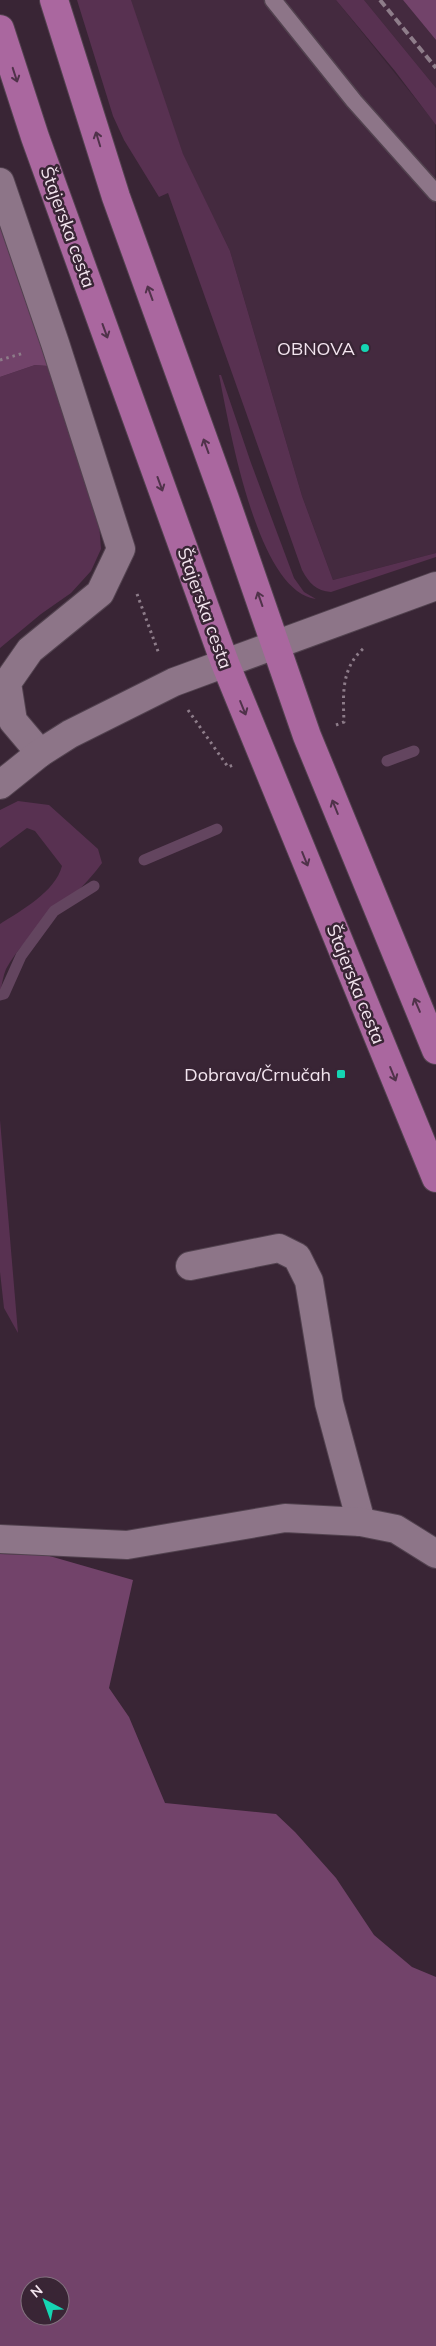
<svg xmlns="http://www.w3.org/2000/svg" width="436" height="2346" viewBox="0 0 436 2346" font-family="Mulish,sans-serif">
<style>
.built{fill:#442a3f}
.green{fill:#583151}
.forest{fill:#72436a;fill-rule:evenodd}
.lines{fill:none;stroke-linecap:round;stroke-linejoin:round}
.stream{stroke:#63455f;stroke-width:11}
.service-casing{stroke:#52424f;stroke-width:19}
.minor-casing{stroke:#52424f;stroke-width:30}
.primary-casing{stroke:#52424f;stroke-width:30}
.path{stroke:#8d7c89;stroke-width:3;stroke-dasharray:2.5 4;stroke-linecap:butt}
.service{stroke:#8d7588;stroke-width:16}
.minor{stroke:#8d7588;stroke-width:28}
.primary{stroke:#aa679f;stroke-width:28}
.rail{stroke:#8e7d8a;stroke-width:4;stroke-dasharray:8 4;stroke-linecap:butt}
.oneway{stroke:#50324a}
.poi-dot{fill:#15d5b3;stroke:#392535;stroke-width:2}
.labels{text-anchor:middle;dominant-baseline:central;stroke-width:5;stroke-linejoin:round;paint-order:stroke}
.street-label{font-size:18px;fill:#f3e5ef;stroke:#392535}
.poi-label{font-size:18px;fill:#f3e5ef;stroke:#392535;text-anchor:end}
</style>
<rect width="100%" height="100%" fill="#392535"/>
<g class="built">
<path d="M122 0H336L435 123 436 553 333 580 302 496 230 251 183 155 130 0 122 2Z"/>
<path d="M364 0H403L436 40V88Z"/>
</g>
<g class="green">
<path d="M77 0H131L183 154 230 251 302 496 333 580 436 553V557L331 592C316 591 309 583 302 570L168 193 159 197 124 140 113 116Z"/>
<path d="M336 0H364L436 88V125L395 71Z"/>
<path d="M35 365 48 366 99 523 101 549 91 571 71 593 41 614 0 648V377Z"/>
<path d="M219 375H221L251 463 294 578 304 592 316 599C256 592 229 423 219 375Z"/>
<path d="M18 801 49 805 98 849 102 863C75 901 28 929 6 969 3 976 2 985 0 992V924C22 910 55 892 62 866L35 831 27 828 0 848V810Z"/>
<path d="M0 1120 18 1333 4 1308 0 1272Z"/>
</g>
<g class="forest">
<path d="M403 0H436V40Z"/>
<path d="M0 224 48 366 35 365 0 377Z"/>
<path d="M0 1554 46 1555 133 1580 109 1688 129 1717 165 1803 276 1814 295 1832 336 1878 374 1935 412 1967 436 1977V2346H0ZM30 2286H60V2316H30Z"/>
</g>
<g class="lines">
<g class="stream">
<path d="M387 761 414 751"/>
<path d="M144 860 217 829"/>
<path d="M0 995 4 994 21 956 54 911 94 886"/>
</g>
<defs>
<path id="service" d="M273 0 354 101 436 193"/>
<g id="minor">
<path d="M0 182 55 343 121 549 100 593 30 650 7 683 13 721 40 753"/>
<path d="M0 785 40 753 70 734 174 682 436 586"/>
<path d="M190 1266 279 1248 297 1257 309 1281 329 1403 361 1522"/>
<path d="M0 1539 127 1545 285 1518 361 1522 396 1529 436 1554"/>
</g>
<g id="primary">
<path d="M54 0 116 197 225 499 307 736 436 1050"/>
<path d="M0 29 35 137 225 663 436 1178"/>
</g>
</defs>
<use href="#service" class="service-casing"/>
<use href="#minor" class="minor-casing"/>
<use href="#primary" class="primary-casing"/>
<g class="path">
<path d="M0 360 24 353"/>
<path d="M137 594 159 654"/>
<path d="M188 710 228 767 233 765"/>
<path d="M336 725 344 722C343 694 341 668 364 648"/>
</g>
<use href="#service" class="service"/>
<use href="#minor" class="minor"/>
<use href="#primary" class="primary"/>
<path class="rail" d="M380 0 436 68"/>
</g>
<defs><path id="oneway-shaft" d="M-6 0H5M1.5-3L5.5 0L1.5 3" fill="none" stroke-width="1.6" stroke-linecap="round" stroke-linejoin="round" transform="scale(1.25)"/></defs>
<g class="oneway">
<use href="#oneway-shaft" transform="translate(15 75) rotate(72)"/>
<use href="#oneway-shaft" transform="translate(98 139) rotate(-107)"/>
<use href="#oneway-shaft" transform="translate(150 293) rotate(-110)"/>
<use href="#oneway-shaft" transform="translate(105 331) rotate(70)"/>
<use href="#oneway-shaft" transform="translate(206 446) rotate(-110)"/>
<use href="#oneway-shaft" transform="translate(160 484) rotate(70)"/>
<use href="#oneway-shaft" transform="translate(260 599) rotate(-109)"/>
<use href="#oneway-shaft" transform="translate(243 708) rotate(68)"/>
<use href="#oneway-shaft" transform="translate(335 807) rotate(-112)"/>
<use href="#oneway-shaft" transform="translate(305 859) rotate(68)"/>
<use href="#oneway-shaft" transform="translate(417 1005) rotate(-113)"/>
<use href="#oneway-shaft" transform="translate(393 1074) rotate(68)"/>
</g>
<g class="poi-dot">
<circle cx="365" cy="348" r="5"/>
<rect x="336" y="1069" width="10" height="10" rx="2.5"/>
</g>
<g class="labels">
<g class="street-label">
<text transform="translate(68 227) rotate(70)">Štajerska cesta</text>
<text transform="translate(205 608) rotate(70)">Štajerska cesta</text>
<text transform="translate(356 984) rotate(68)">Štajerska cesta</text>
</g>
<g class="poi-label">
<text x="355" y="348">OBNOVA</text>
<text x="331" y="1074">Dobrava/Črnučah</text>
</g>
</g>
<g transform="translate(45 2301) rotate(319)"><circle r="24" fill="#392535" stroke="#83727f"/>
<path d="M0-4L9 19L0 12L-9 19Z" fill="#15d5b3"/>
<text y="-8" font-size="14" font-weight="bold" text-anchor="middle" fill="#f3e5ef">N</text>
</g>
</svg>
